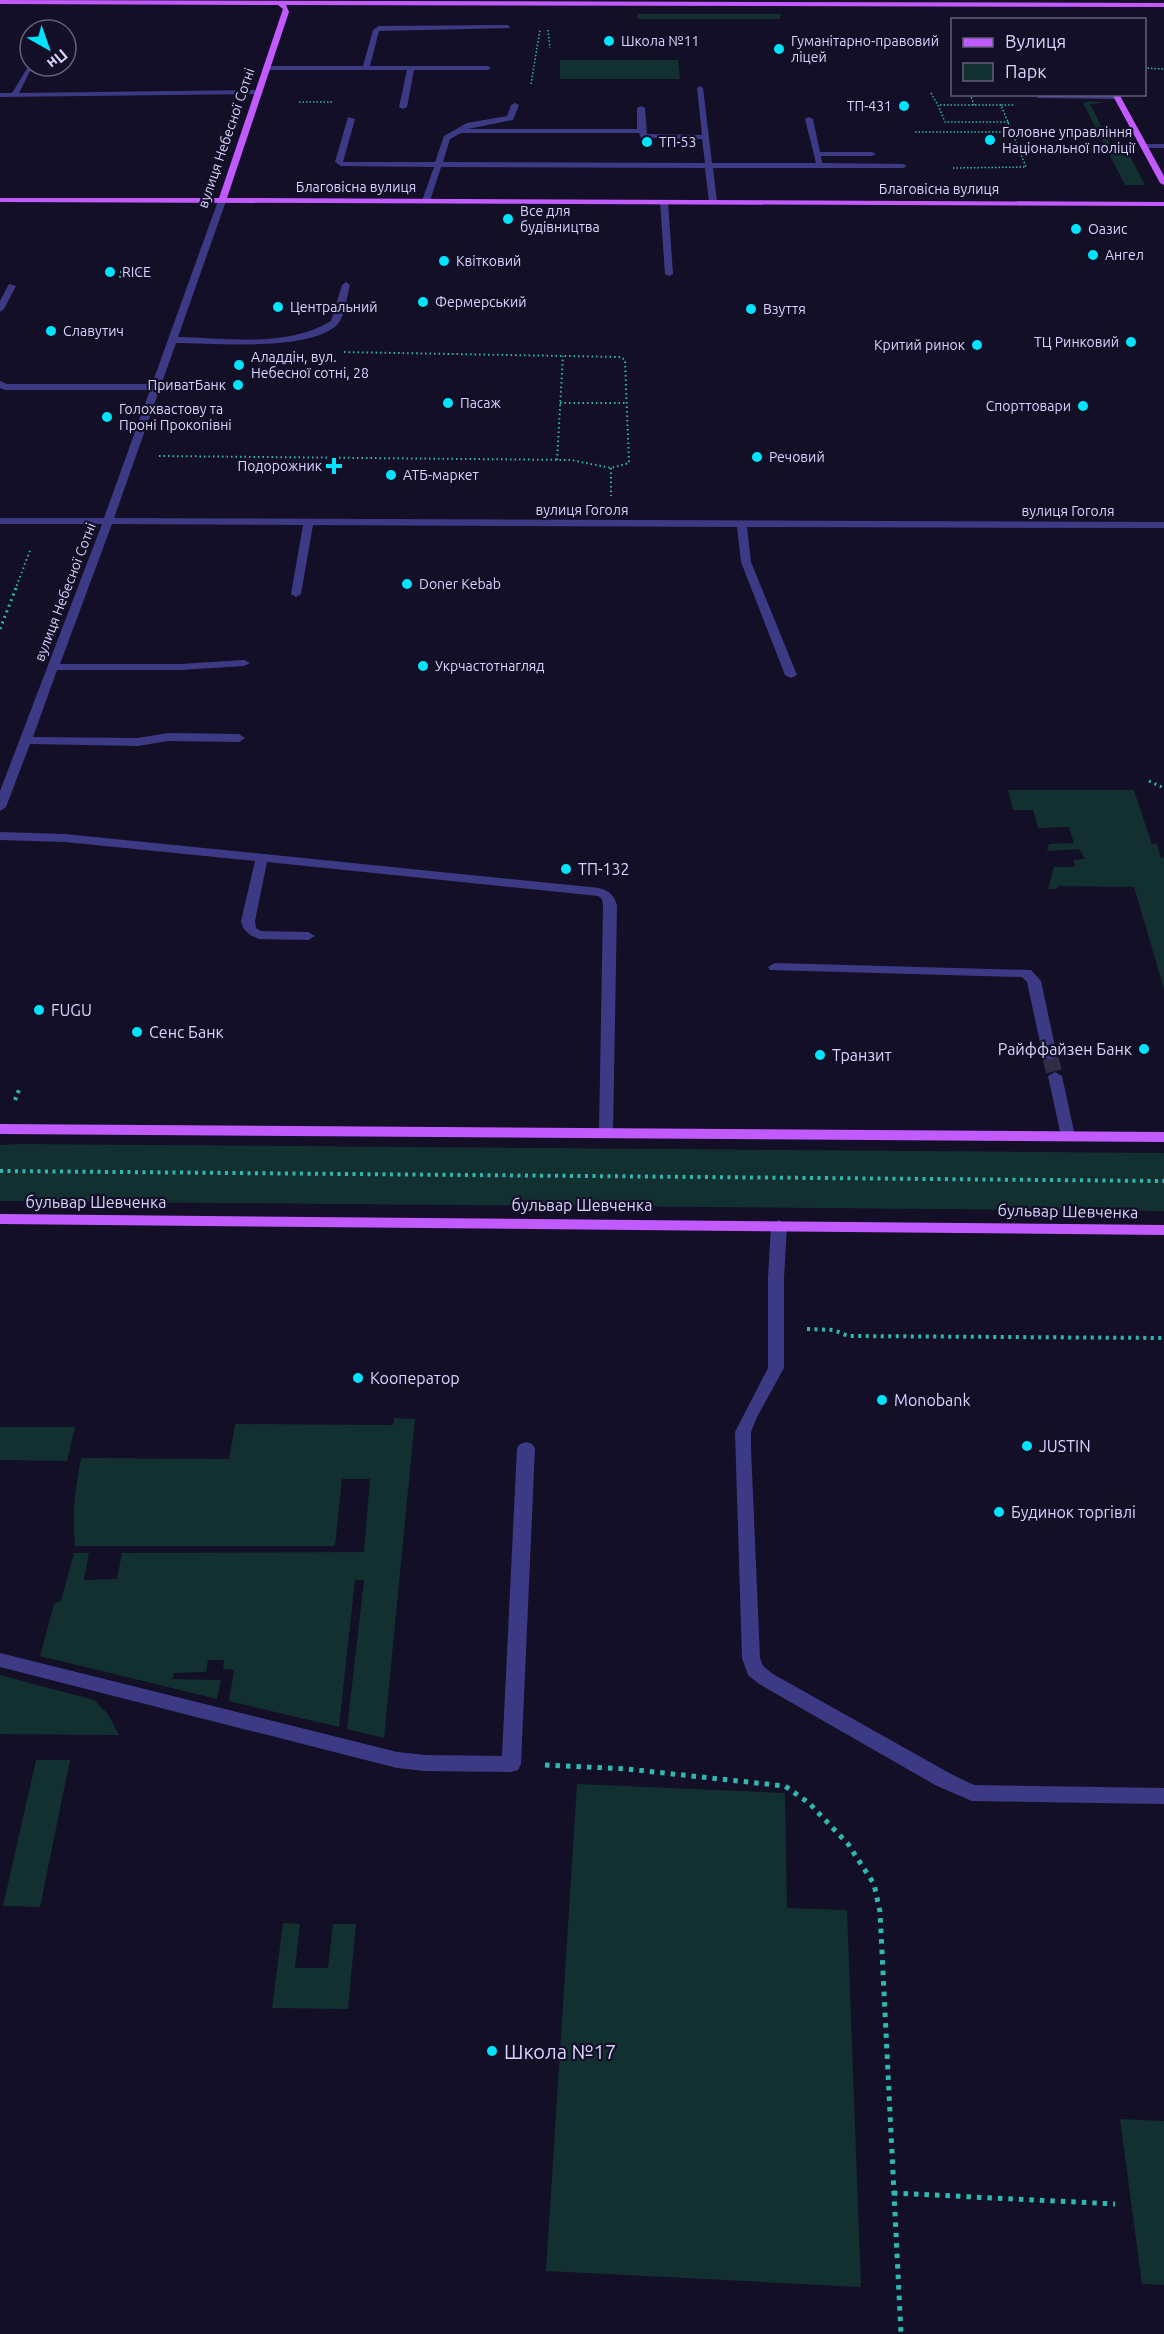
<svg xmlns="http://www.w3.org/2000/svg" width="1164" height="2334" viewBox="0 0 1164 2334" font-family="Ubuntu,sans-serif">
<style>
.green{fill:#12302f}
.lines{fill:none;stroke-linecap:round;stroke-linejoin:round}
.minor-tunnel{stroke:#312d47;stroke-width:16;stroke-dasharray:16 8;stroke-linecap:butt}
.path-far4{stroke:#2fb8b0;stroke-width:1.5;stroke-dasharray:1.5 2;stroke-linecap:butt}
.path-far3{stroke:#2fb8b0;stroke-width:2;stroke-dasharray:1.5 3;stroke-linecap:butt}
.path-far2{stroke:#2fb8b0;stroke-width:3;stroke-dasharray:2 4;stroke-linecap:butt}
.path-far1{stroke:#2fb8b0;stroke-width:4;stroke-dasharray:3 4.5;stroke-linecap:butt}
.path{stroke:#2fb8b0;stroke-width:5;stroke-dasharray:4.5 6;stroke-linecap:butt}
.minor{fill:#3d3a85;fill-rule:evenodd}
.major{fill:#c25bff;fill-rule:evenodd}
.poi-dot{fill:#00e5ff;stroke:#130f26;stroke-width:2}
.labels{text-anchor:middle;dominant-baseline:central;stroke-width:4.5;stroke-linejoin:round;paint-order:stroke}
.far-poi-label{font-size:14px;fill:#d9d4ff;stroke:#130f26;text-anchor:start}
.far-street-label{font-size:14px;fill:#d9d4ff;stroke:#130f26}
.poi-label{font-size:16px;fill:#d9d4ff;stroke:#130f26;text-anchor:start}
.street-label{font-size:16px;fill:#d9d4ff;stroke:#130f26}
.near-poi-label{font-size:20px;fill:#d9d4ff;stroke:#130f26;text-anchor:start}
</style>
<rect width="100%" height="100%" fill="#130f26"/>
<g class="green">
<path d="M638 14H781L780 19H637Z"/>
<path d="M560 60H678L680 79H560Z"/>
<path d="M1090 101 1101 102 1102 103 1090 104 1110 143H1123L1145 185H1125L1083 103Z"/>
<path d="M1008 790H1134L1152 844H1157L1161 858H1164V989L1134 887 1057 886V889H1048L1054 867H1075L1073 860 1085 859 1079 849 1047 851 1049 844 1074 843 1069 827 1038 828 1033 810H1013Z"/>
<path d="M18 1144 1164 1153V1211L0 1201V1145Z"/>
<path d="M394 1418 415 1419 384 1738 347 1729 364 1580H355L339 1727 229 1701 234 1670 223 1669 224 1660H208L206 1672 174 1673 172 1679 221 1680 217 1699 40 1656 54 1604 61 1601 74 1553H89L84 1580 117 1579 122 1553 364 1552 370 1479H342L335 1546H75C72 1515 75 1488 81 1458L229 1459 235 1424 393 1425Z"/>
<path d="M0 1427H75L67 1461 0 1460Z"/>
<path d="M0 1675 94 1700 108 1714 119 1735 0 1734Z"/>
<path d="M36 1760H70L40 1907 3 1906Z"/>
<path d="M577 1784 785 1793 787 1908 847 1910 861 2287 546 2271Z"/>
<path d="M283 1923 300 1924 295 1968H328L333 1924H356L348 2009 272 2008Z"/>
<path d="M1120 2119 1164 2121V2285L1142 2284Z"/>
</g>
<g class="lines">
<path class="minor-tunnel" d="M1050 1056 1055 1076"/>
<g class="path-far4">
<path d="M548 30 550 48"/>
<path d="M1144 68 1164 69"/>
<path d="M531 84 540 30"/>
<path d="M931 93 938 105"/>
<path d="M970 94 974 105"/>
<path d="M299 102H334"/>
<path d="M1001 105H938L945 122H1009"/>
<path d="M915 132H1013"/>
<path d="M953 168 1026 167 1001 105H1015"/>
</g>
<g class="path-far3">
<path d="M120 272H146"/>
<path d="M122 272 120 277H145"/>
<path d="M560 403H627"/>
<path d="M159 456 571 460 611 468 629 463 625 360 621 357 341 352"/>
<path d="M557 460 563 356"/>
<path d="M611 468V496"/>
<path d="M15 590 31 548"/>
</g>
<g class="path-far2">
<path d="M0 629 16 588"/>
<path d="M1149 781 1164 788"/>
</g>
<g class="path-far1">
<path d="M15 1100 19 1090"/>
<path d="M0 1171 1164 1181"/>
<path d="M807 1329 834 1330 848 1336 1164 1338"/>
</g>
<g class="path">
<path d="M545 1765 627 1769 785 1786 809 1803 848 1844 874 1884 880 1912 901 2334"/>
<path d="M893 2193 1115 2204"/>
</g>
<g class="minor">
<path d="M508 25 510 28 379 31 370 66H488L491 68 488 70H414L407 107 403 109 399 107 407 70H266L263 68 266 66H363L373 30 379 26Z"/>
<path d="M28 67 31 69 19 93 258 90 261 92 258 94 0 97V93H12Z"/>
<path d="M700 86 703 88 712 163H816L805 119 809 117 813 119 820 152H872L876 154 872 156H821L822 163 903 164 907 166 903 168H713L717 202 713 204 709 202 705 168 441 167 430 201 426 203 422 201 434 167 341 166 335 162 348 117 355 119 343 162H435L444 136 467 123 507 116 511 105 515 103 519 105 513 120 468 129H637V108L641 106 645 108 647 134 702 135 697 88ZM461 133H639L641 138 702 139 705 163 443 162 450 139Z"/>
<path d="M1039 95H1116L1119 97 1116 99 1037 98Z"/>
<path d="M1144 144H1164V148H1141Z"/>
<path d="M222 199 226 201 178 337C227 338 287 348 331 321L342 285 346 282 350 285C347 295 345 317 337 325 307 352 215 343 176 343L114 518 1164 522V528L747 527 751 562 797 675 791 678 785 675 741 562 737 527 313 525 301 594 296 597 291 594 303 525 112 524 60 664H180L244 660 250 663 244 666 180 670H57L33 737 138 738 168 733 239 734 245 738 239 742 168 741 138 746 30 744 6 807 0 811V791L102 524H0V518H104L150 390H5L0 388V381L7 384H152L218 201Z"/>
<path d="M664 200 668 202 673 274 669 276 665 274 660 202Z"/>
<path d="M9 284 16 286 4 309 0 312V301Z"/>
<path d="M0 832 65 834 590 887C603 888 614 891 617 906L613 1133 606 1138 599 1133 603 906 602 899 598 896 267 862 255 921 256 928 261 931 308 932 315 936 308 940 259 939 250 935 243 928 241 921 255 861 65 842 0 840Z"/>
<path d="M775 963 1031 970 1041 981 1057 1056 1050 1060 1043 1056 1027 982 1022 977 770 970 768 967Z"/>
<path d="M1055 1072 1062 1076 1075 1136 1068 1141 1061 1136 1048 1076Z"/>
<path d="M779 1220 787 1225 784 1278V1368L757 1417 751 1432V1449L760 1658 763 1666 773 1674 951 1774 974 1785 1164 1788V1804L972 1801 937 1786 759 1684 748 1675 742 1658 735 1432 768 1368V1278L771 1225Z"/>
<path d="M526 1442 532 1444 535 1448 521 1764 518 1770 511 1772 425 1771 397 1768 0 1667V1653L397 1752 425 1755 502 1756 517 1448 520 1444Z"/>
</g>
<g class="major">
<path d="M0 0 1164 3V7L286 5 289 12 227 198 1164 202V206L0 202V198H219L283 9 278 5 0 4Z"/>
<path d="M1112 94H1119L1164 176V185L1160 183Z"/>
<path d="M0 1124 1164 1132V1142L0 1134Z"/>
<path d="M0 1214 1164 1225V1235L0 1224Z"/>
</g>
</g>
<g class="poi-dot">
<circle cx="609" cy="41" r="6"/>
<circle cx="779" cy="49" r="6"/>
<circle cx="904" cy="106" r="6"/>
<circle cx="990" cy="140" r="6"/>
<circle cx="647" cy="142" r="6"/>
<circle cx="508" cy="219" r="6"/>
<circle cx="1076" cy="229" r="6"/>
<circle cx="1093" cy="255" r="6"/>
<circle cx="444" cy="261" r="6"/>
<circle cx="110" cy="272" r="6"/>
<circle cx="423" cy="302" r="6"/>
<circle cx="278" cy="307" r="6"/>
<circle cx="751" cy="309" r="6"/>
<circle cx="51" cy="331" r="6"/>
<circle cx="1131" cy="342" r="6"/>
<circle cx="977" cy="345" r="6"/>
<circle cx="239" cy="365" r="6"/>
<circle cx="238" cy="385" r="6"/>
<circle cx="448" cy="403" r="6"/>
<circle cx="1083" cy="406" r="6"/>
<circle cx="107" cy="417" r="6"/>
<circle cx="757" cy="457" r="6"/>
<path d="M331 457h6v6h6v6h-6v6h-6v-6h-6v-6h6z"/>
<circle cx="391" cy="475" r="6"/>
<circle cx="407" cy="584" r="6"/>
<circle cx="423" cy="666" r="6"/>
<circle cx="566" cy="869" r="6"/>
<circle cx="39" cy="1010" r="6"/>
<circle cx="137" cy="1032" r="6"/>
<circle cx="1144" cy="1049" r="6"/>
<circle cx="820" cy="1055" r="6"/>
<circle cx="358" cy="1378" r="6"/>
<circle cx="882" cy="1400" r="6"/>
<circle cx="1027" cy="1446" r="6"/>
<circle cx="999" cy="1512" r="6"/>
<circle cx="492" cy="2051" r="6"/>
</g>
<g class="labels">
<g class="far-poi-label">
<text x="621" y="41">Школа №11</text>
<text x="791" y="41">Гуманітарно-правовий<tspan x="791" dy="16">ліцей</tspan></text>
<text x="892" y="106" text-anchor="end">ТП-431</text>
<text x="1002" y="132">Головне управління<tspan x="1002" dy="16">Національної поліції</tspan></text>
<text x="659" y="142">ТП-53</text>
<text x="520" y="211">Все для<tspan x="520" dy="16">будівництва</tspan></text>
<text x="1088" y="229">Оазис</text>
<text x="1105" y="255">Ангел</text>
<text x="456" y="261">Квітковий</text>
<text x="122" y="272">RICE</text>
<text x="435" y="302">Фермерський</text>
<text x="290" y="307">Центральний</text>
<text x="763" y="309">Взуття</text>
<text x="63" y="331">Славутич</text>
<text x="1119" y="342" text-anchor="end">ТЦ Ринковий</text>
<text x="965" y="345" text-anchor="end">Критий ринок</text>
<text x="251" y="357">Аладдін, вул.<tspan x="251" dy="16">Небесної сотні, 28</tspan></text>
<text x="226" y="385" text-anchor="end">ПриватБанк</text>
<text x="460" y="403">Пасаж</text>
<text x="1071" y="406" text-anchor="end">Спорттовари</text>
<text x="119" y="409">Голохвастову та<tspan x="119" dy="16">Проні Прокопівні</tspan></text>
<text x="769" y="457">Речовий</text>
<text x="322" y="466" text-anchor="end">Подорожник</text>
<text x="403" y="475">АТБ-маркет</text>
<text x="419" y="584">Doner Kebab</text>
<text x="435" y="666">Укрчастотнагляд</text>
</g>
<g class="far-street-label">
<text transform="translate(226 138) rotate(-71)">вулиця Небесної Сотні</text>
<text x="356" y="187">Благовісна вулиця</text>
<text x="939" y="189">Благовісна вулиця</text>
<text x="582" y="510">вулиця Гоголя</text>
<text x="1068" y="511">вулиця Гоголя</text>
<text transform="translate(65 592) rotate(-69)">вулиця Небесної Сотні</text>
</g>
<g class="poi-label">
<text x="578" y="869">ТП-132</text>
<text x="51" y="1010">FUGU</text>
<text x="149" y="1032">Сенс Банк</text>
<text x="1132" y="1049" text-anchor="end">Райффайзен Банк</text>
<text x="832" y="1055">Транзит</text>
<text x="370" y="1378">Кооператор</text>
<text x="894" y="1400">Monobank</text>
<text x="1039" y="1446">JUSTIN</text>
<text x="1011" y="1512">Будинок торгівлі</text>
</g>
<g class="street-label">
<text x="96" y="1202">бульвар Шевченка</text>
<text x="582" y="1205">бульвар Шевченка</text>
<text transform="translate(1068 1211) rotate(1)">бульвар Шевченка</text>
</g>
<g class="near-poi-label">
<text x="504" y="2051">Школа №17</text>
</g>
</g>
<rect x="951" y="18" width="195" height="78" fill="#130f26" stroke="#625e7d" stroke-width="1.5"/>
<rect x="963" y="38" width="30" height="9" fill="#c25bff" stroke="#625e7d" stroke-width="1.5"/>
<text x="1005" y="48" font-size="18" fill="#d9d4ff">Вулиця</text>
<rect x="963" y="63" width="30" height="18" fill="#12302f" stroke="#625e7d" stroke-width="1.5"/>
<text x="1005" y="78" font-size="18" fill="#d9d4ff">Парк</text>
<g transform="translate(48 48) rotate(140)"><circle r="28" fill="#130f26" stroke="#625e7d" stroke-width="1.5"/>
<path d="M0-4.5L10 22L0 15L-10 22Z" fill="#00e5ff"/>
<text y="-9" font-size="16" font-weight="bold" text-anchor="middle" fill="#d9d4ff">Пн</text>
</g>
</svg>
